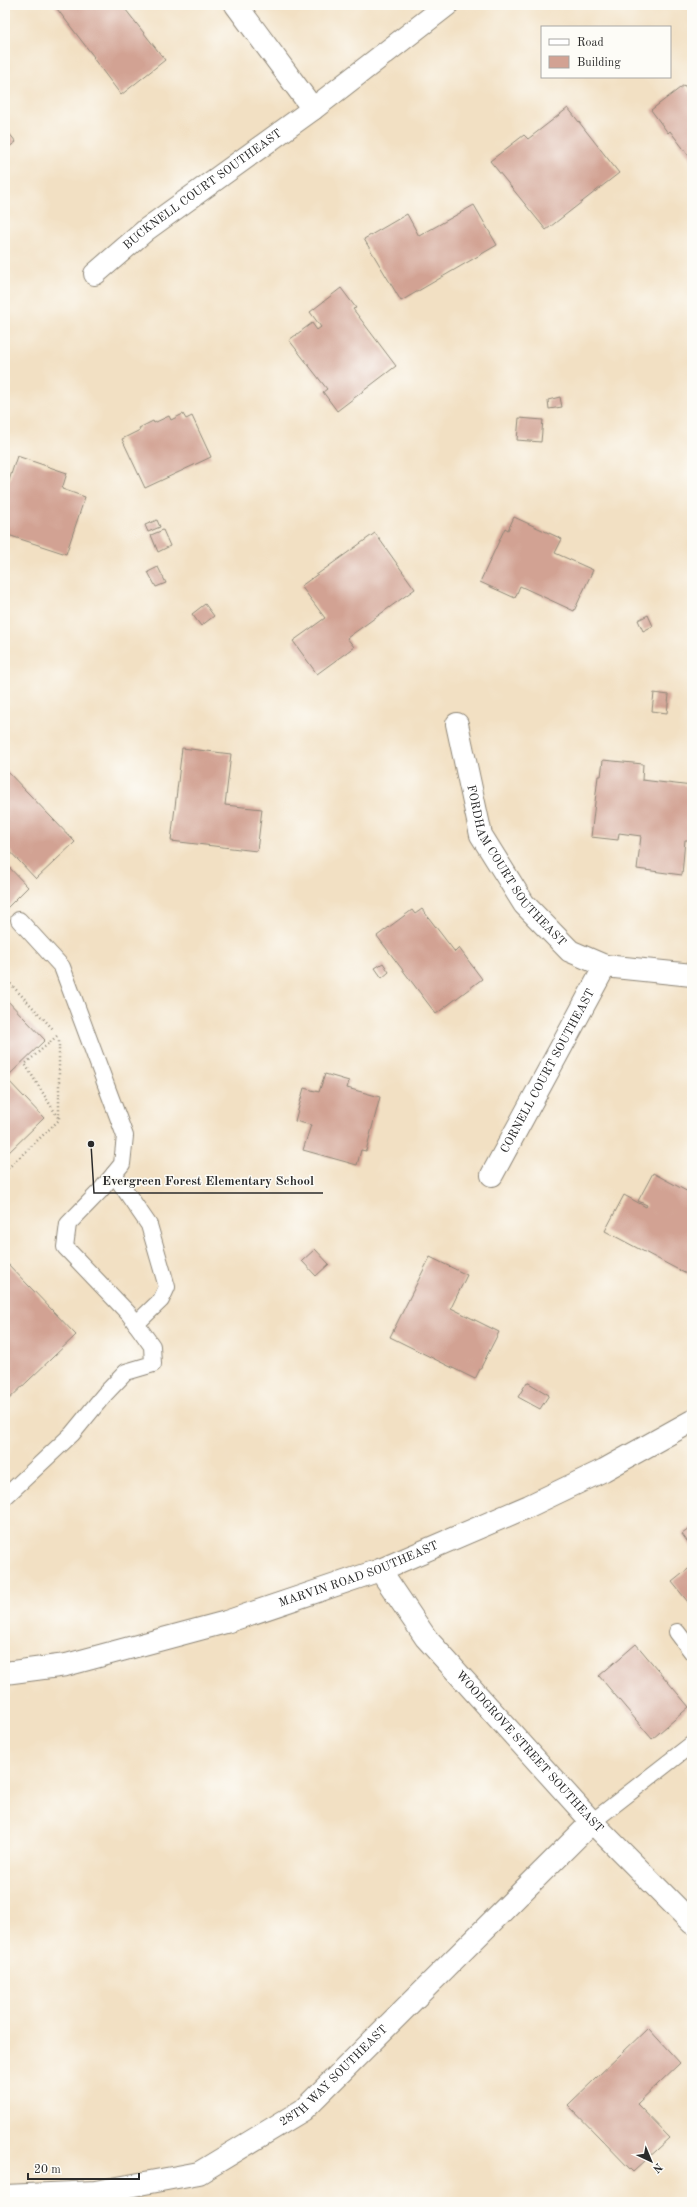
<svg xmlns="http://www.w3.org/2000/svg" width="697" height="2207" viewBox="0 0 697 2207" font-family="'Old Standard TT',serif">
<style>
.building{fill:#d2a293}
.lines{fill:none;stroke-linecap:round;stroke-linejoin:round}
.lane-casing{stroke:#8e8677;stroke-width:18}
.street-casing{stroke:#8e8677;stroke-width:24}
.secondary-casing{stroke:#8e8677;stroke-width:24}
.path{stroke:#8e8677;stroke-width:2.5;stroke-dasharray:1 3;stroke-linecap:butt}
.lane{stroke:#fff;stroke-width:16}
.street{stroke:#fff;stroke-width:22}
.secondary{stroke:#fff;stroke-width:22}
.labels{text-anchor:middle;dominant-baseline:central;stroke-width:3;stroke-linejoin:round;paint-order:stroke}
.street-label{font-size:12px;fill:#2b2b2b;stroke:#fdfcf7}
.leader{fill:none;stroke:#2b2b2b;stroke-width:1.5}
.callout-dot{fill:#2b2b2b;stroke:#fdfcf7;stroke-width:1.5}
.callout-label{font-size:13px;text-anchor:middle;font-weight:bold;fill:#2b2b2b;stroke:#fdfcf7;stroke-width:3;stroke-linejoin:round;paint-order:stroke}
</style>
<rect width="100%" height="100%" fill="#fdfcf7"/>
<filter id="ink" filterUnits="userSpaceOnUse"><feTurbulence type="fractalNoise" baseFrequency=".025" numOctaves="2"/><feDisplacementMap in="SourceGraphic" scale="8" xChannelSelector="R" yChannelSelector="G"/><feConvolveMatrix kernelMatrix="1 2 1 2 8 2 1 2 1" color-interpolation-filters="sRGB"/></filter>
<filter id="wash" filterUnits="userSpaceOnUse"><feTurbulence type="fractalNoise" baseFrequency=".012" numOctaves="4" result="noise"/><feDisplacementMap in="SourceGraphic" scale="16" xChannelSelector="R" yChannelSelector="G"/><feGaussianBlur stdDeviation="0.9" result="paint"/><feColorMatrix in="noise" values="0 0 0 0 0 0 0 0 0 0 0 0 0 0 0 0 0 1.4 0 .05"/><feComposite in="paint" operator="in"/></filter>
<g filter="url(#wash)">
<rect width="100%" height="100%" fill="#f2e0c3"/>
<g id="blocks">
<g class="building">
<path d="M54 5H122L165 60 121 95 93 58 94 57Z"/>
<path d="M684 85 692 95V160L670 131 668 133 651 110Z"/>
<path d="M568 108 619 173 546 230 490 161 524 135 528 139Z"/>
<path d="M5 128 16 142 5 150Z"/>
<path d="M474 205 497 245 401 301 364 239 407 214 419 236Z"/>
<path d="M341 288 356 308 353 309 396 366 337 411 323 392 327 389 289 340 312 323 317 330 321 327 310 312Z"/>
<path d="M560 397 562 407 549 409 548 400Z"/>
<path d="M183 414 186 419 192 416 211 457 145 488 122 439 140 430 139 428 153 421 154 423 169 416 171 420Z"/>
<path d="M519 418 543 420 541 442 517 440Z"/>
<path d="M17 456 67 473 62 489 85 497 66 554 5 534V493Z"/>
<path d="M514 517 562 539 555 553 593 570 574 611 520 586 515 598 480 582 505 528 508 530Z"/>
<path d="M157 520 160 527 148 532 145 525Z"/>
<path d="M163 530 170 546 158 552 151 535Z"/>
<path d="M375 533 415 589 347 638 354 647 317 674 293 641 325 618 301 586Z"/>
<path d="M158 567 166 583 156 587 148 572Z"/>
<path d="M205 604 214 616 201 626 192 614Z"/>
<path d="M648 615 653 626 643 631 638 620Z"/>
<path d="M654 693 669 695 667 713 652 711Z"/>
<path d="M182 748 231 754 225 805 262 809 257 851 171 841Z"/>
<path d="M603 760 643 764 642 780 692 786V840H685L682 875 637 869 641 836 619 833 618 840 591 837 598 776H601Z"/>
<path d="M5 769 75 842 36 879 5 846Z"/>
<path d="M5 863 28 887 5 910Z"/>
<path d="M422 909 455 952 459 948 482 979 436 1014 377 936 412 910 415 914Z"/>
<path d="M383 963 389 972 382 978 375 968Z"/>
<path d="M5 998 45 1040 6 1078 44 1118 5 1156Z"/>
<path d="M325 1074 349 1081 347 1088 380 1097 366 1151 361 1150 357 1165 303 1150 311 1125 295 1121 304 1088 319 1092Z"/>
<path d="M653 1173 692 1194V1277L605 1231 624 1195 646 1207 647 1205 638 1201Z"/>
<path d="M315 1249 329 1264 316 1276 302 1261Z"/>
<path d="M430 1257 467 1275 451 1308 499 1332 475 1379 390 1337Z"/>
<path d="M5 1261 76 1335 5 1403Z"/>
<path d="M527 1382 549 1395 540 1409 518 1397Z"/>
<path d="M692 1527V1548L682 1534Z"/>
<path d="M692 1566V1607L672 1582Z"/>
<path d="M636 1644 689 1707 652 1739 599 1676Z"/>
<path d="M648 2028 680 2063 637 2104 670 2138 633 2172 568 2105Z"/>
</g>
</g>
</g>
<g filter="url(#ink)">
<use href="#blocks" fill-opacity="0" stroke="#8e8677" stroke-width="1"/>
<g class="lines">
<defs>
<g id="lane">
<path d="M114 1174 149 1225 167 1287 161 1300 136 1324"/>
<path d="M5 1497 72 1434 104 1395 126 1372 153 1364 152 1346 129 1314 65 1247 68 1224 100 1191 122 1164 125 1136 62 967 19 920"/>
<path d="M677 1632 692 1652"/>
<path d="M592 1822 692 1744"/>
</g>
<g id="street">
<path d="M236 5 313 109"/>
<path id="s1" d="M95 274 147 229 313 109 447 5"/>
<path id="s2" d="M457 724 481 835 524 904 570 951 605 966 692 975"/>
<path id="s3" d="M492 1175 605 966"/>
<path id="s4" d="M380 1570 426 1638 592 1822 692 1923"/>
<path id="s5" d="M5 2196 96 2192 199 2173 303 2110 592 1822"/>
</g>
<g id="secondary">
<path id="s6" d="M5 1673 66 1665 226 1622 380 1570 529 1506 604 1470 692 1421"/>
</g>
</defs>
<use href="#lane" class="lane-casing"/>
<use href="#street" class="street-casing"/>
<use href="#secondary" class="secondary-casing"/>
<g class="path">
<path d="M5 978 54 1030"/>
<path d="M57 1036 25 1064 59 1119"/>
<path d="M5 1171 59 1120V1041"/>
</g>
<use href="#lane" class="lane"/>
<use href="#street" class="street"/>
<use href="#secondary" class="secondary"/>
</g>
</g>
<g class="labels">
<g class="street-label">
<text stroke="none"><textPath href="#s1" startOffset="137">BUCKNELL COURT SOUTHEAST</textPath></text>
<text stroke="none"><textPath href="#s2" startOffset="157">FORDHAM COURT SOUTHEAST</textPath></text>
<text stroke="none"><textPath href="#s3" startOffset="118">CORNELL COURT SOUTHEAST</textPath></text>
<text stroke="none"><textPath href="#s6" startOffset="368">MARVIN ROAD SOUTHEAST</textPath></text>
<text stroke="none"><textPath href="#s4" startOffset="236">WOODGROVE STREET SOUTHEAST</textPath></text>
<text stroke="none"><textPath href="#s5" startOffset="363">28TH WAY SOUTHEAST</textPath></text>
</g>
</g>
<path class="leader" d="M91 1144L94 1193H323"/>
<circle class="callout-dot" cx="91" cy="1144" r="4"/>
<g class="callout-label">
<text x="208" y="1185">Evergreen Forest Elementary School</text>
</g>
<rect width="697" height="2207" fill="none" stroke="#fdfcf7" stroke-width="20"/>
<rect x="541" y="26" width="130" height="52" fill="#fdfcf7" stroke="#a9a8a5"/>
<rect x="549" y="39" width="20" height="6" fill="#ffffff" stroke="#a9a8a5"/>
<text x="577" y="46" font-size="12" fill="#2b2b2b">Road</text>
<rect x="549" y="56" width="20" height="12" fill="#d2a293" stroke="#a9a8a5"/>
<text x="577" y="66" font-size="12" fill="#2b2b2b">Building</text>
<g transform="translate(651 2161) rotate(136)" stroke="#fdfcf7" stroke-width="3" paint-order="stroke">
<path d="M0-3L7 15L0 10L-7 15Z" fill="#2b2b2b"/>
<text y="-6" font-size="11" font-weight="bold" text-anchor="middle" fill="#2b2b2b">N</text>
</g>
<path d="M28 2173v6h111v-6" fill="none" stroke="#2b2b2b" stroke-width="2"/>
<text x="34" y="2173" font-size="12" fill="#2b2b2b" stroke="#fdfcf7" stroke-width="3" paint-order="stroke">20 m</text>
</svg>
